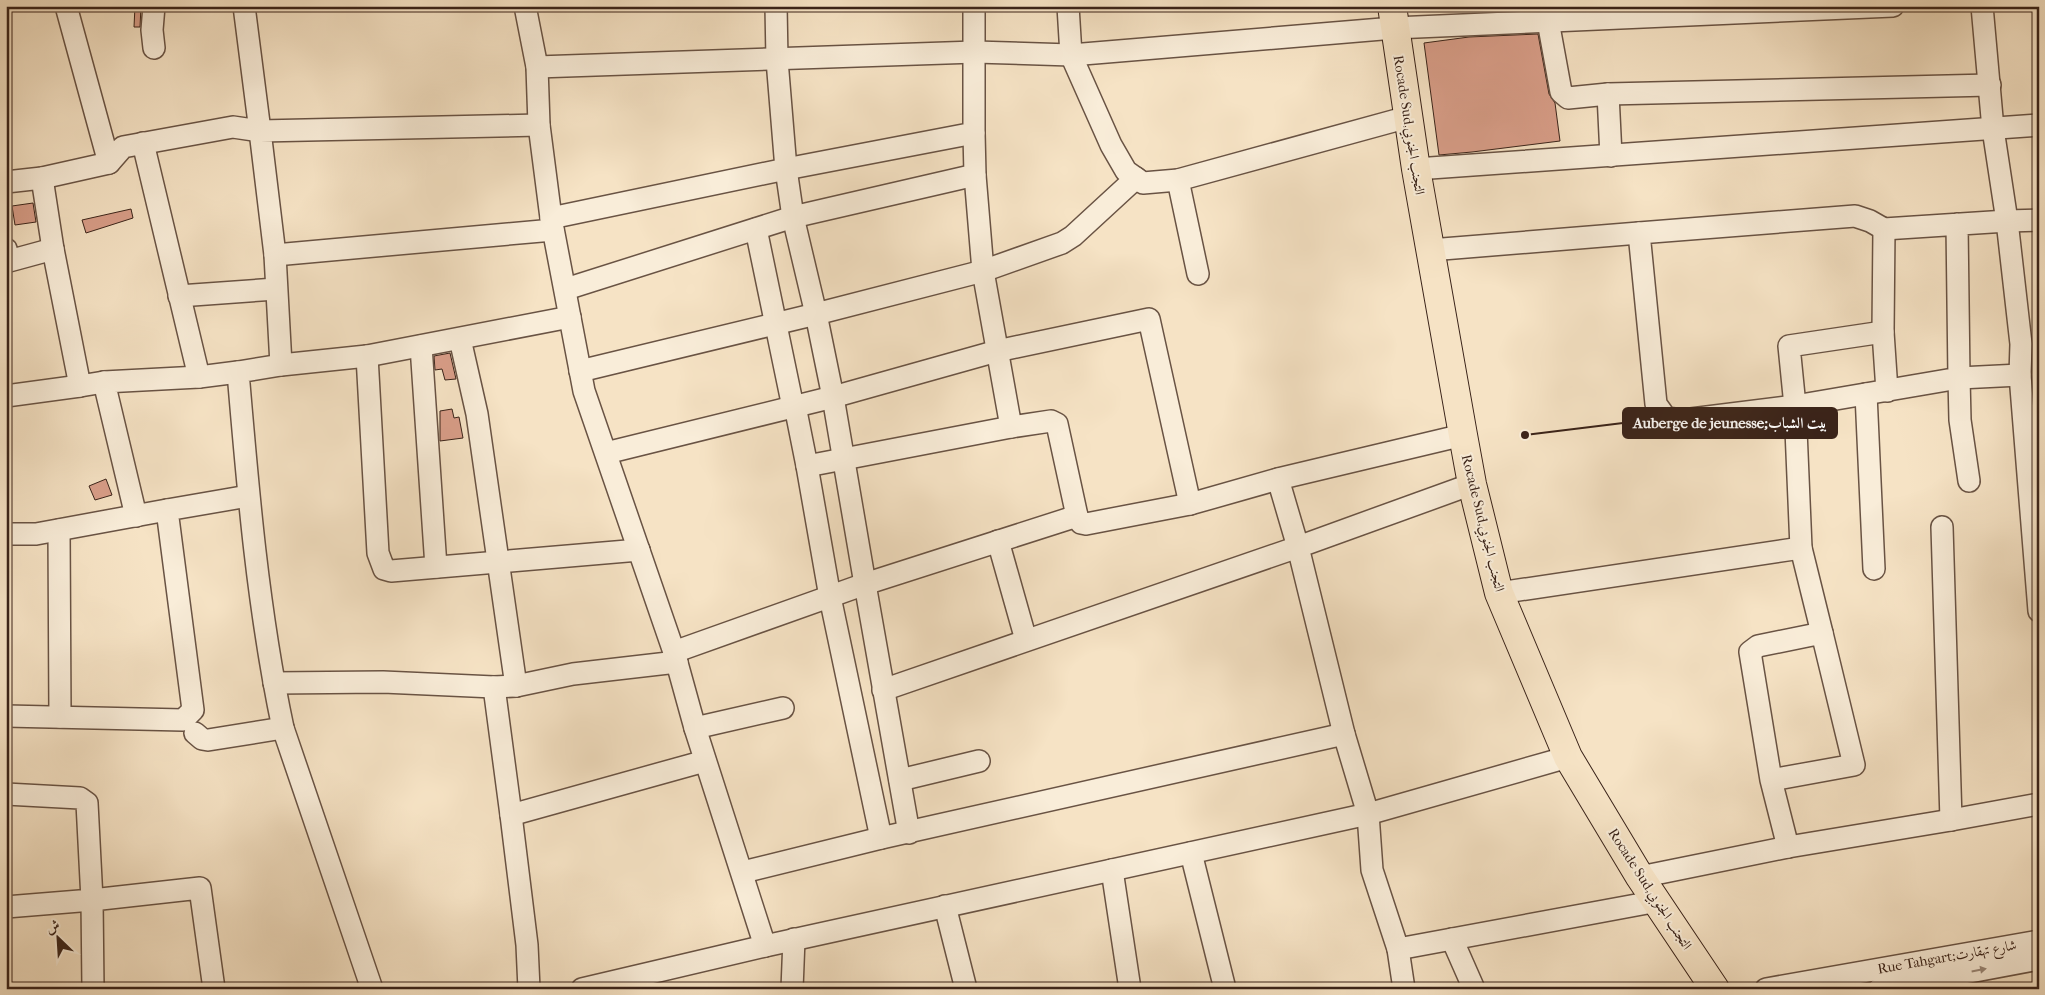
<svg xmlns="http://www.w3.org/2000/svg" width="2045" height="995" viewBox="0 0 2045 995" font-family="'IM FELL French Canon',Amiri,serif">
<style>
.building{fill:#d99e89;stroke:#3a2319}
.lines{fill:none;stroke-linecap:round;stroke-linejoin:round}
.minor-casing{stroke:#695344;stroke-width:24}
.major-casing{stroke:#3a2319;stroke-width:30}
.minor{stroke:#f9edd9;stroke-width:21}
.major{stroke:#f6e3c5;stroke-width:28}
.oneway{fill:#9a8879}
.labels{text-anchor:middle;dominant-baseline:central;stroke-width:4;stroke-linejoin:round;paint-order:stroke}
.street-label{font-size:14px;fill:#3a2319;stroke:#f9edd9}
.leader{fill:none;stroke:#3a2319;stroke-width:2}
.callout-dot{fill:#3a2319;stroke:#f9edd9;stroke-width:2}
.callout{fill:#3a2319;stroke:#3a2319;stroke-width:2}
.callout-label{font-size:15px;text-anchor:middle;font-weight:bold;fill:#fff}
</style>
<rect width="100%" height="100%" fill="#f6e3c5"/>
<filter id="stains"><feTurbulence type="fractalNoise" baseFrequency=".004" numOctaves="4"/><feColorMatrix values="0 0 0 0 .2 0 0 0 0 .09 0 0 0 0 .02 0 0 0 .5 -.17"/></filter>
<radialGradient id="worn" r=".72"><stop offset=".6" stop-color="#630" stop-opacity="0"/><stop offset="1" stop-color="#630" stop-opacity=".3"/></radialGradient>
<g class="building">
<path d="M135 6H141L140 27H134Z"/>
<path d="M1538 34 1549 94 1555 103 1560 141 1472 152 1439 155 1424 43 1469 37Z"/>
<path d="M33 203 36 222 15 225 12 206Z"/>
<path d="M131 209 133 218 86 233 82 220Z"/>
<path d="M450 353 456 379 445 380 442 369 435 370 434 356Z"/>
<path d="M452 409 454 418 459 417 463 438 440 441V411Z"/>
<path d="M106 479 112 495 95 500 89 486Z"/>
</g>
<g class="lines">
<defs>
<g id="minor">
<path d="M66 6 109 163"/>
<path d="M525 6 537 67 539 125 551 218 584 391 674 652 695 728 765 946 1368 814 1568 757"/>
<path d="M1068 6 1071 55 1111 145 1126 171 1143 183 1178 180 1408 117"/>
<path d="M1548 6V21L1561 92 1568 98 1608 94 1990 85"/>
<path d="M1982 6 1993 129 2007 221 2039 220"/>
<path d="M154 48 152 30 154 6"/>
<path d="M537 67 975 52 1071 55 1394 28 1893 6"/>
<path d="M1608 94 1611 156"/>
<path d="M143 143 199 377"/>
<path d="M1416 169 2039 125"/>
<path d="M975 175 983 271 1011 427 1051 421 1057 424 1077 516"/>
<path d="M42 178 53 249 80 386 104 382"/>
<path d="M1178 180 1198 274"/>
<path d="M6 182 42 178 109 163 123 147 233 127 260 131 244 6"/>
<path d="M551 218 786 169 974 133V6"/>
<path d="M1957 224 1959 378 1795 406 1683 420 1666 418 1656 404 1639 233 1855 216 1870 221 1884 229 2007 221 2021 344 2020 375 2039 611"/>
<path d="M756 229 793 407"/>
<path d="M1884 229 1883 332 1887 391"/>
<path d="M6 249 9 261 53 249"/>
<path d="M1430 250 1639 233"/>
<path d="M275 255 553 230"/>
<path d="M566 289 793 217 975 175 974 133"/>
<path d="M179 296 276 289"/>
<path d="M460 339 477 414 516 686"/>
<path d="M421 346 436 567"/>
<path d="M367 356 378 553 384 569 391 571 639 550"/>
<path d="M281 365 275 255 260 131 539 125"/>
<path d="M580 371 816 314 983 271 1062 243 1073 236 1136 178"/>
<path d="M1866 394 1874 569"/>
<path d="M6 396 80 386"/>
<path d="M795 406 807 466 1011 427"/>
<path d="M606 453 833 397 997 351 1149 319 1190 504"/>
<path d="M807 466 830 597 881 838"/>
<path d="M1969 481 1960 420 1959 378 2020 375"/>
<path d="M136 516 104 382 199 377 238 372"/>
<path d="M1942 527 1951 820"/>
<path d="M59 530 60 717"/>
<path d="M6 534H36L167 510"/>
<path d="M998 541 1026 640"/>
<path d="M1499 593 1801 548"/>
<path d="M1822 633 1801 548 1795 406 1789 346 1883 332"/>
<path d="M674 652 865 584 833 397 816 314 793 217 786 169 777 60 776 6"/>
<path d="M274 683 383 682 494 687 516 686 573 674 677 662"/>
<path d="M494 687 511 815 705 761"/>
<path d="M883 690 1298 547 1278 479 1463 435"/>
<path d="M6 716 183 720 193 710 167 510 248 496"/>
<path d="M695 728 783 708"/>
<path d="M195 733 202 739 208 740 283 728"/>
<path d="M1344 734 1298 547 1472 484"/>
<path d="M900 780 979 761"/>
<path d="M1771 780 1854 765 1822 633 1758 646 1750 652 1771 780 1788 847"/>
<path d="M6 794 80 798 87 803 92 900 6 907"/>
<path d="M511 815 527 945 529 989"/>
<path d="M909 833 865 584 1077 516 1081 523 1086 524 1190 504 1278 479"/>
<path d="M1191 853 1225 989"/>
<path d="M1112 870 1130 989"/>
<path d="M743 872 881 838 1344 734 1368 814 1372 870 1398 949 1658 901"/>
<path d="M1640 877 1788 847 1951 820 2039 804"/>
<path d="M945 906 966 989"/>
<path d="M1452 939 1474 989"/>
<path d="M1398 949 1404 989"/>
<path d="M93 989 92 900 200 888 214 989"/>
<path d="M372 989 283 728C258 610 248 491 238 372L281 365 367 356 570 317"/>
<path d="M582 989 765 946"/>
<path d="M792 989 794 939"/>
<path d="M1766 989 2039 941"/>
<path d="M1879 989 2039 959"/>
</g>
<path id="major" d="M1392 6 1416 169 1463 435 1472 484 1499 593 1568 757 1640 877 1715 989"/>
</defs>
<use href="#minor" class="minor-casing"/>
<use href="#major" class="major-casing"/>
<use href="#minor" class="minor"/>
<use href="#major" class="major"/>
</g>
<defs><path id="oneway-solid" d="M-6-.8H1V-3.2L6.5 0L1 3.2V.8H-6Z" transform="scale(1.25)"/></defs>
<use class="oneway" href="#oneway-solid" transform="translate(1979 970) rotate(-11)"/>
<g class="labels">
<g class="street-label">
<text transform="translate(1409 125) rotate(81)">Rocade Sud,التجنب الجنوبي</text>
<text transform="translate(1483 523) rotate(76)">Rocade Sud,التجنب الجنوبي</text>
<text transform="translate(1650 889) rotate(57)">Rocade Sud,التجنب الجنوبي</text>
<text transform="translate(1947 957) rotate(-10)">Rue Tahgart;شارع تهقارت</text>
</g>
</g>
<path class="leader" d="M1525 435L1623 423"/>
<circle class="callout-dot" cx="1525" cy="435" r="5"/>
<rect class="callout" x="1623" y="408" width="214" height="30" rx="5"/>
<g class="callout-label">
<text x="1730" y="428">Auberge de jeunesse;بيت الشباب</text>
</g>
<rect width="2045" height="995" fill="none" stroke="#f6e3c5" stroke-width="25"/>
<rect x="8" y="8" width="2030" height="980" fill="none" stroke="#3a2319" stroke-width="2.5"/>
<rect x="12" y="12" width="2020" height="970" fill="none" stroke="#3a2319"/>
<g transform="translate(58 938) rotate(335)" stroke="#f9edd9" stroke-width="4" paint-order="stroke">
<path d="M0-4L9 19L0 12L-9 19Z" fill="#3a2319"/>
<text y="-8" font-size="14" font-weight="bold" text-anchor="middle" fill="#3a2319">ش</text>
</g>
<rect width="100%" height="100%" filter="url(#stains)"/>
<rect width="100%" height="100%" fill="url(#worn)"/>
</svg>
